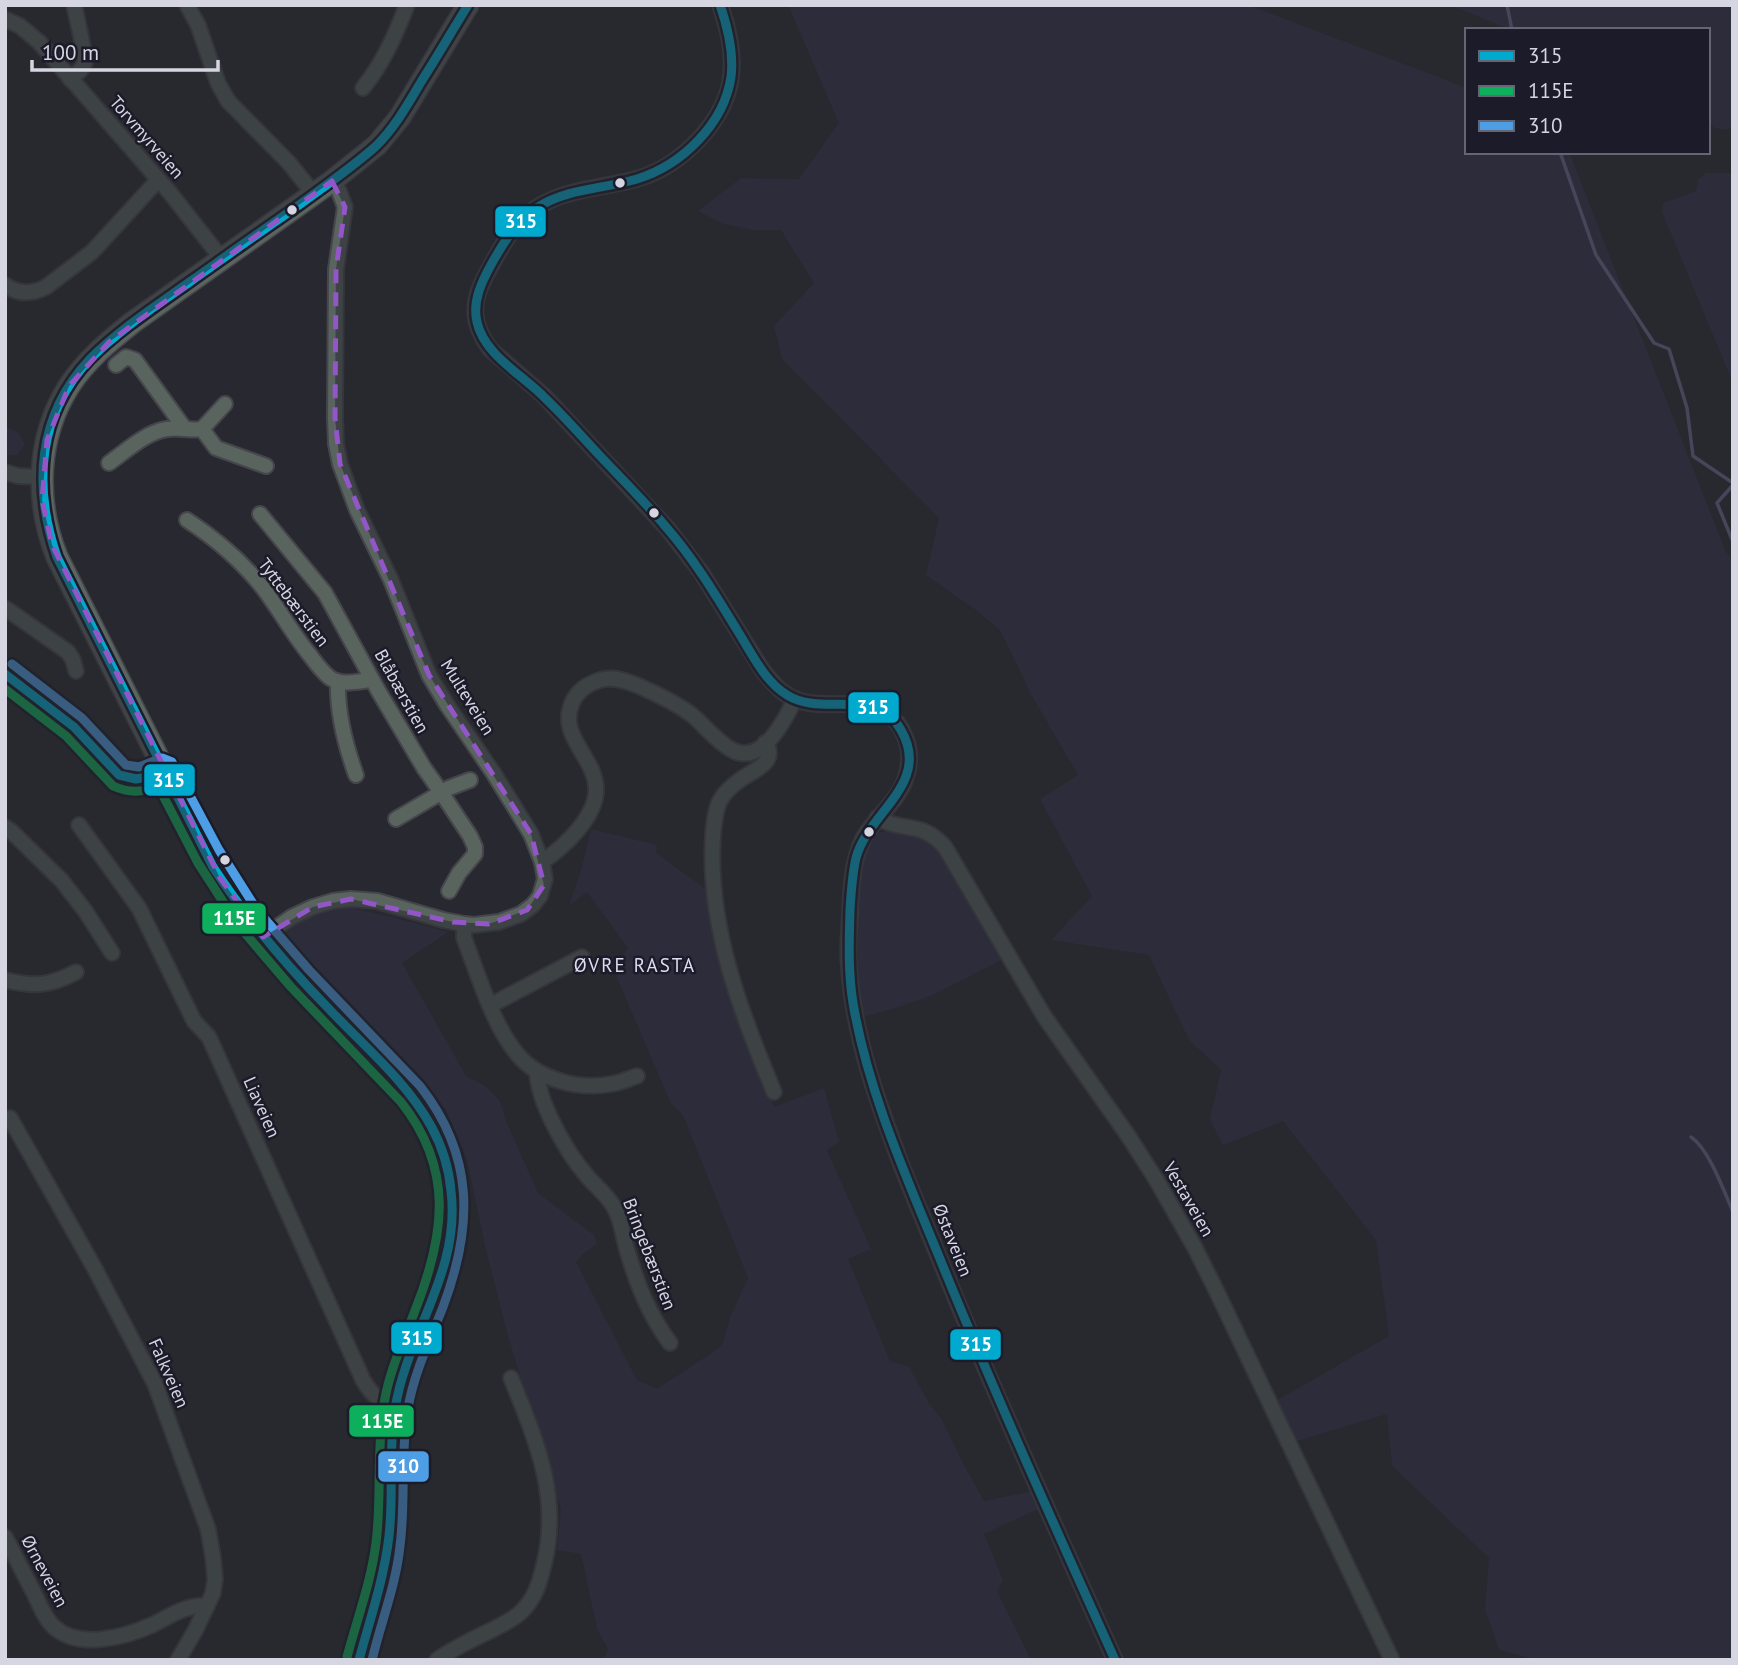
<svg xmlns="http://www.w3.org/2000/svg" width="1738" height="1665" viewBox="0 0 1738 1665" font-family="'PT Sans',sans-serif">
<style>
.green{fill:#313149}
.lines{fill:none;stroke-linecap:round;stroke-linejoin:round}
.stream{stroke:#696a8e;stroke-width:3.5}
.street-casing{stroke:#45454b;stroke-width:18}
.secondary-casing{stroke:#45454b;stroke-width:24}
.street{stroke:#58645d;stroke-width:14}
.secondary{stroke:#5b6560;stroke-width:21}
.bus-1-casing{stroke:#1b1b2a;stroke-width:14}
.bus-2-casing{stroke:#1b1b2a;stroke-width:14}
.bus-3-casing{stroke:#1b1b2a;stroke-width:14}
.bus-1{stroke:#00a9ce;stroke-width:9}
.bus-2{stroke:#0daf5c;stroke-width:9}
.bus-3{stroke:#4d9ee5;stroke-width:9}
.marked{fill:none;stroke:#9256c8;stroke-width:5;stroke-dasharray:14 9;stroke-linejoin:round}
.bus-dot{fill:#d5d6e1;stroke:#1b1b2a;stroke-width:2.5}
.labels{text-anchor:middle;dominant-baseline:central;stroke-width:5;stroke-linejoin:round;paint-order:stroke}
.street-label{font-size:18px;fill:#d5d6e1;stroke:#1b1b2a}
.neighbourhood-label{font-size:19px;letter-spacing:2px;fill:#dcddf2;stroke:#1b1b2a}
.line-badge{stroke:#1b1b2a;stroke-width:2.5}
.badge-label{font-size:19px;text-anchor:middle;font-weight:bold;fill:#fff}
</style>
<rect width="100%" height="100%" fill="#282830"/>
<g class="green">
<path d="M788 5H1248L1467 88V152H1569L1725 550 1733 562V1660H1537L1499 1650 1485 1609 1489 1558 1392 1466 1387 1414 1290 1443 1274 1402 1389 1336 1376 1240 1283 1121 1223 1145 1210 1119 1221 1070 1189 1040 1149 955 1051 940 1092 896 1040 799 1078 775 1032 696 1000 630 976 610 926 575 939 518 782 359 774 326 814 283 781 230H753L724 224 698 211 741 178 799 179 839 123Z"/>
<path d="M1450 5H1733V127L1726 130 1714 128 1708 122V30H1511Z"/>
<path d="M1706 173H1733V383L1662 212 1663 203 1696 191 1698 180Z"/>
<path d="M5 427 17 431 25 444 17 455H5Z"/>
<path d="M591 829 657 845 656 853 711 893 756 1061 774 1107 824 1088 839 1142 827 1150 871 1249 848 1259 890 1361 909 1367 930 1405 941 1418 965 1467 984 1501 1033 1491 1040 1508 984 1534 1003 1580 997 1591 1031 1660H598L605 1656 608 1649 597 1629 581 1554 557 1550 561 1509 508 1336 485 1246 467 1159 446 1110 414 1070 285 936 292 927 316 914 343 906 392 917 448 932 402 963 466 1076 485 1086 500 1101 506 1121 538 1193 594 1235 597 1244 584 1253 576 1262 637 1380 657 1389 722 1346 730 1317 748 1278 683 1115 671 1104 614 971 628 948 587 892 569 906 581 870Z"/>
<path d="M896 829 936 843 1005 958 933 995 895 1008 860 1018 852 946 858 870 870 835Z"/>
</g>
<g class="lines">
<g class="stream">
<path d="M1507 5 1512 30"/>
<path d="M1560 152 1596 255 1654 343 1669 349 1687 408 1693 456 1733 483"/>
<path d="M1733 485 1717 503 1733 542"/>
<path d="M1691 1137C1709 1149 1724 1191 1733 1212"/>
</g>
<defs>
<g id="street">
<path d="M187 5 198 25 218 83 228 101 289 163 314 194"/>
<path d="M720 5C729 30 735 57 730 83 722 124 681 164 643 177 609 188 572 187 541 205 514 220 500 249 486 275 471 302 471 323 490 349L544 396 668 529 701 572 763 671C773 683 784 697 800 701 836 712 885 687 905 737 911 751 910 766 905 780 897 802 876 817 864 837 852 860 851 889 850 915 849 932 847 950 849 968 854 1039 879 1106 904 1172 928 1231 952 1290 977 1349 1022 1453 1068 1556 1115 1660"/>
<path d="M5 19 20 26 39 42 171 194 222 259"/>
<path d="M70 79C76 74 83 70 85 62 86 57 76 14 74 5"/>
<path d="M363 88C383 63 395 36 407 5"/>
<path d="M5 285C18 295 32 294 46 287L92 252 158 180"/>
<path d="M116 365 126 357 135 360 185 429"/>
<path d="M202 429 216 448 266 466"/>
<path d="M109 463C126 451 146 432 167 429 179 427 191 431 202 429L225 404"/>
<path d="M5 472 18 476 42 477"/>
<path d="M260 514 325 593 379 692 424 768 441 792 470 836 475 847V854L459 873 449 891"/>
<path d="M187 520C216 539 241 560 263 588 279 609 292 633 309 654 315 662 322 672 330 678 342 686 359 681 372 680"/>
<path d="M5 608 68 652 73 660 76 671"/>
<path d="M338 682C337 712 346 747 356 775"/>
<path d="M765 743C779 762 752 771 740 780 733 785 725 792 721 799 715 809 714 823 713 835 707 924 740 1011 774 1092"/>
<path d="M877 818C904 833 921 820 945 847L1044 1016 1129 1137 1157 1181 1195 1248 1217 1292 1392 1660"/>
<path d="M396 819 449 788 470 780"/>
<path d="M79 825 139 908 194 1021 209 1037 363 1380C372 1395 380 1402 395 1409"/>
<path d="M5 827 11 831 62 881 86 912 112 953"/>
<path d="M542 862C564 847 598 816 596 787 594 756 558 736 572 703 577 691 587 684 600 680 614 676 628 681 641 687 659 695 676 703 692 715 705 726 717 742 732 750 762 766 785 720 795 699"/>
<path d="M464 924V938C478 974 493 1026 518 1055 539 1080 579 1090 611 1084 620 1083 628 1079 637 1076"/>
<path d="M263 937 292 917 313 907 333 901 351 899 377 901 443 920 464 924 474 925 499 922 521 914 533 905 540 896 545 879 542 862 531 834 494 774 447 705 429 675 391 580 357 510 340 464 336 444 335 418 336 269 345 207 339 191 332 181"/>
<path d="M5 980C34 987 50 986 76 972"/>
<path d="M491 1005 582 957"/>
<path d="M537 1071C537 1101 567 1153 587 1176 596 1187 609 1196 615 1209 622 1222 623 1237 627 1250 637 1284 649 1315 670 1343"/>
<path d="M10 1118 95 1269 155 1384 208 1529 213 1557 215 1579 213 1593 196 1629 178 1660"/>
<path d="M5 1537C15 1556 25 1576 35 1595 40 1606 45 1619 54 1627 79 1650 125 1637 152 1625 170 1616 187 1604 207 1606"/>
<path d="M437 1660C455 1647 475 1638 494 1629 503 1624 514 1619 521 1612 535 1599 540 1582 544 1564 561 1497 536 1440 511 1378"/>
</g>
<g id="secondary">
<path d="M5 674 52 709 74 727 119 775C136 784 147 778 163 770"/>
<path d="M359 1660C369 1619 385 1579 389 1536 394 1494 389 1451 395 1409 399 1388 406 1369 413 1349 425 1317 440 1286 448 1254 459 1206 451 1153 423 1112 403 1081 374 1056 348 1029 299 979 250 927 213 867L57 557C35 502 36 438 69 386 86 360 109 341 133 322L332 181 377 145 400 117 468 5"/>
</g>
</defs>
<use href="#street" class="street-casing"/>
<use href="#secondary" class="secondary-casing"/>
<use href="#street" class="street"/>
<use href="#secondary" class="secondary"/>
<defs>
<g id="bus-1">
<path d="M720 5C728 28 734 52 731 77 724 124 682 165 637 179 604 189 568 188 538 207 517 220 504 242 492 263 482 281 472 301 477 322 484 355 523 375 545 398 565 417 583 438 602 458 624 481 646 503 666 527 694 559 715 594 737 630 751 652 764 681 787 695 823 718 876 685 901 730 932 784 868 812 856 858 852 875 851 893 850 910 849 942 848 972 853 1003 868 1092 906 1176 940 1259 995 1394 1055 1527 1115 1660"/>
<path d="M5 674 74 727 119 775 136 779 147 777 163 770"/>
<path d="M359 1660C370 1619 384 1579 389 1536 394 1494 388 1451 395 1409 407 1333 461 1272 451 1191 449 1168 442 1146 431 1126 406 1081 365 1047 330 1010 287 966 247 919 213 867L57 557C33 487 37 415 90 359 120 329 156 306 191 281 225 257 260 232 295 208 322 188 350 169 375 147 394 129 408 104 421 82 437 57 452 31 468 5"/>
</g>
<path id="bus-2" d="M5 689 66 736 113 786C129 793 142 793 158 786L198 863 238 925 291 987 401 1102C454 1169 445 1234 416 1308 404 1340 389 1371 384 1404 376 1450 382 1497 376 1543 371 1582 357 1619 347 1657"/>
<path id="bus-3" d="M12 664 82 718 126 765 139 767 162 758 172 762 219 850 257 910 309 970 420 1086C475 1156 473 1227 443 1307 430 1340 414 1373 408 1408 400 1453 406 1500 400 1546 396 1585 381 1622 372 1660"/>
</defs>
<use href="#bus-1" class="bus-1-casing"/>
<use href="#bus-2" class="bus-2-casing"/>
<use href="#bus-3" class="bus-3-casing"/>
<use href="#bus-1" class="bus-1"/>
<use href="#bus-2" class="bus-2"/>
<use href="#bus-3" class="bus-3"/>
</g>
<path d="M0 0H1738V1665H0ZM332 181 345 207 336 269 335 418 340 464 429 675 531 834 544 885 527 910 489 924 453 922 351 899 313 907 263 937 220 878 52 545 42 500 47 440 69 386 109 342Z" fill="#282830" fill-opacity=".55" fill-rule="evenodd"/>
<path class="marked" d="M332 181 345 207 336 269 335 418 340 464 429 675 531 834 544 885 527 910 489 924 453 922 351 899 313 907 263 937 220 878 52 545 42 500 47 440 69 386 109 342Z"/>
<g class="bus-dot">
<circle cx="620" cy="183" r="6"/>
<circle cx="292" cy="210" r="6"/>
<circle cx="654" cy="513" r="6"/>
<circle cx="869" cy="832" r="6"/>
<circle cx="225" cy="860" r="6"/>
</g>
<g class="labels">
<g class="street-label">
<text transform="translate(147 137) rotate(49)">Torvmyrveien</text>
<text transform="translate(294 602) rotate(53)">Tyttebærstien</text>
<text transform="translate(402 691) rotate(61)">Blåbærstien</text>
<text transform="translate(468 697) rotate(58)">Multeveien</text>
<text transform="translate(262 1107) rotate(66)">Liaveien</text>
<text transform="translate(1189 1199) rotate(60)">Vestaveien</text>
<text transform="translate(953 1240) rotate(68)">Østaveien</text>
<text transform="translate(650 1254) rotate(69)">Bringebærstien</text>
<text transform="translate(169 1373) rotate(66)">Falkveien</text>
<text transform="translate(45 1571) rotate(62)">Ørneveien</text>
</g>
<g class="neighbourhood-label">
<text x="635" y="965">ØVRE RASTA</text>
</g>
</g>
<g class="line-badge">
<rect x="494" y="205" width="53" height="33" rx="7" fill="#00a9ce"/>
<rect x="847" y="691" width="53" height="33" rx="7" fill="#00a9ce"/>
<rect x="143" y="763" width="53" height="34" rx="7" fill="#00a9ce"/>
<rect x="201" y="902" width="66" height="33" rx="7" fill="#0daf5c"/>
<rect x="390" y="1321" width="53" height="34" rx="7" fill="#00a9ce"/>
<rect x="949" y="1328" width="53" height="33" rx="7" fill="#00a9ce"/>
<rect x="348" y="1404" width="67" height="34" rx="7" fill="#0daf5c"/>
<rect x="377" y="1450" width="53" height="33" rx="7" fill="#4d9ee5"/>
</g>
<g class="badge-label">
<text x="521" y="228">315</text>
<text x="873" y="714">315</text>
<text x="169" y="787">315</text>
<text x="234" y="925">115E</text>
<text x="417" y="1345">315</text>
<text x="976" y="1351">315</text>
<text x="382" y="1428">115E</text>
<text x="403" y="1473">310</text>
</g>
<rect width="1738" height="1665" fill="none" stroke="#d5d6e1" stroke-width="14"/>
<rect x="1465" y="28" width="245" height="126" fill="#1b1b2a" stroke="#656673" stroke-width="2"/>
<rect x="1479" y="51" width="35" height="10" fill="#00a9ce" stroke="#656673" stroke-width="2"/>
<text x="1528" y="63" font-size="21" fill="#d5d6e1">315</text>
<rect x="1479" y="86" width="35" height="10" fill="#0daf5c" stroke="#656673" stroke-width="2"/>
<text x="1528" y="98" font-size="21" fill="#d5d6e1">115E</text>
<rect x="1479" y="121" width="35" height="10" fill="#4d9ee5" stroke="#656673" stroke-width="2"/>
<text x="1528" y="133" font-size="21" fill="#d5d6e1">310</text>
<path d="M32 60v10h186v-10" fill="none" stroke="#d5d6e1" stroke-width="3.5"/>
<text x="42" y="60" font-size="21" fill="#d5d6e1" stroke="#1b1b2a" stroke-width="5" paint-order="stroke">100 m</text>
</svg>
